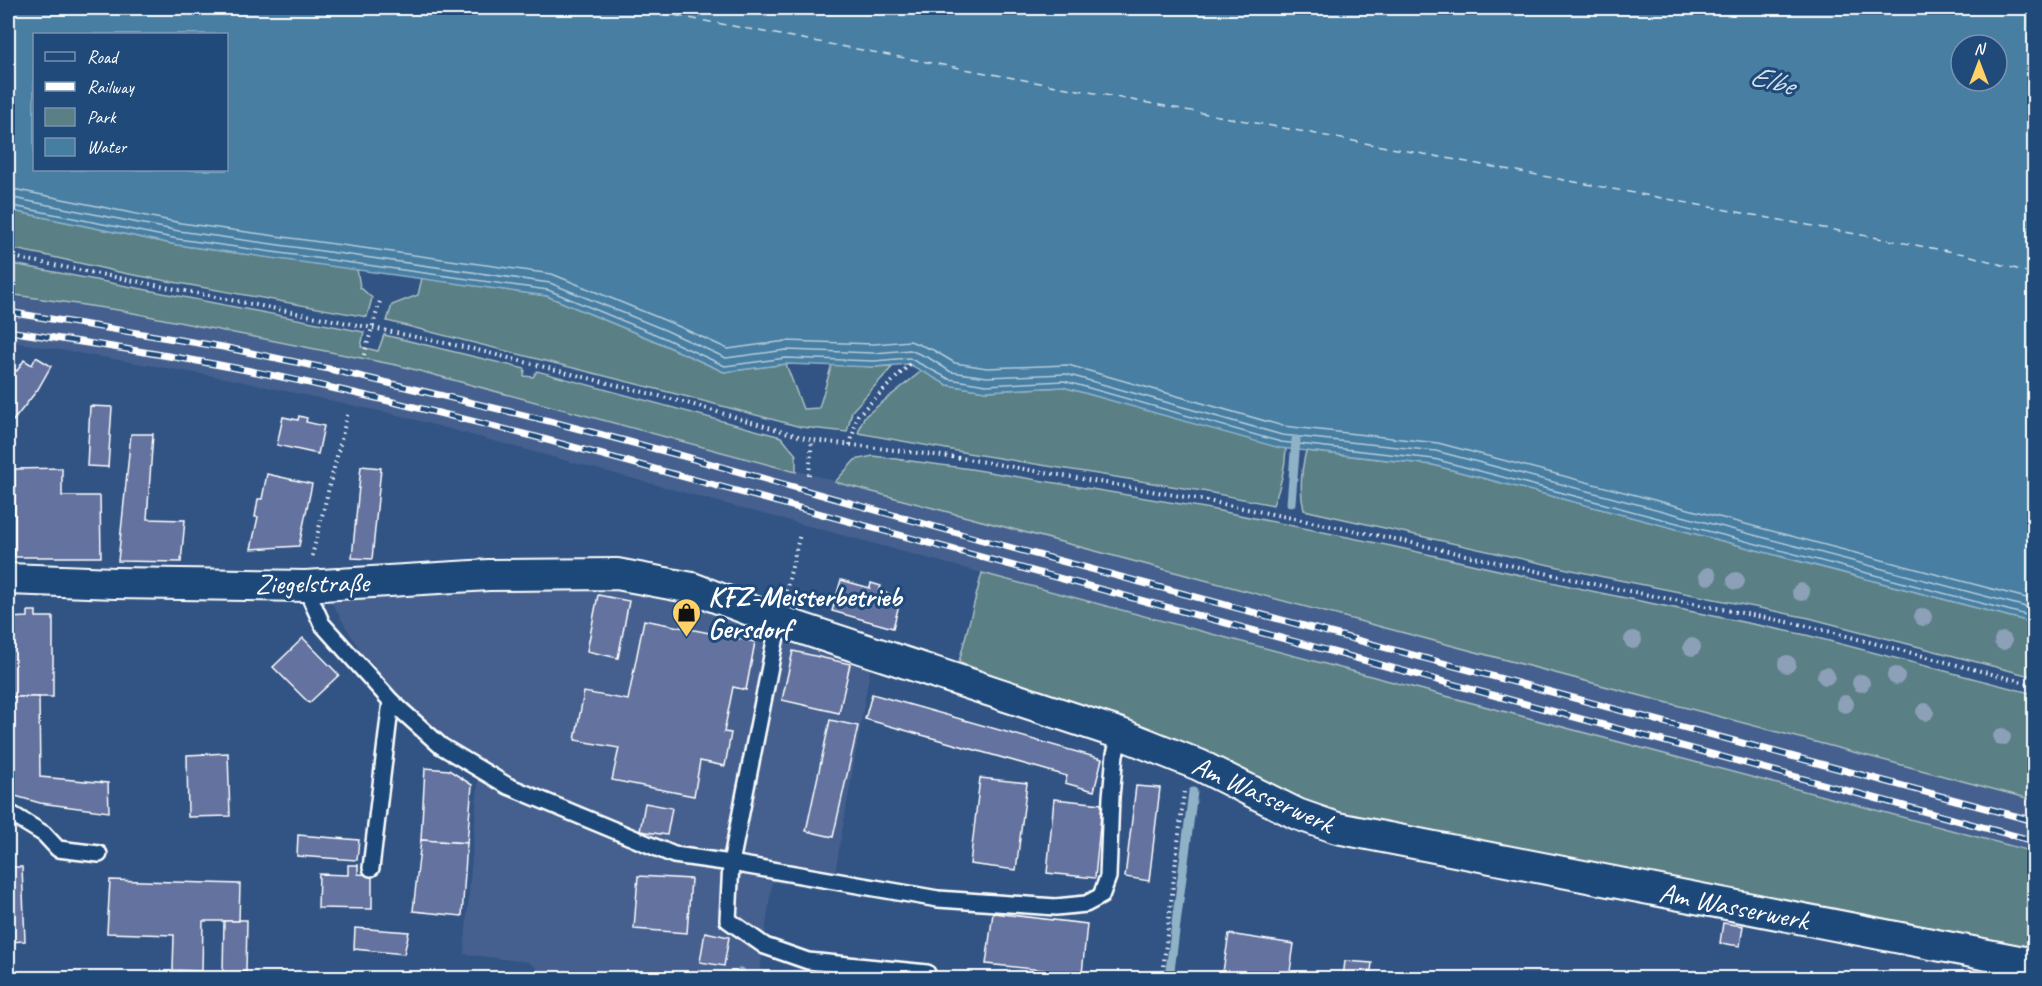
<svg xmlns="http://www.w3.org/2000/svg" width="2042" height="986" viewBox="0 0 2042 986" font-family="Caveat,sans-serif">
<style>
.built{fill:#45608e}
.green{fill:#5a7f85;stroke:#acbfc2;stroke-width:1.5}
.water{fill:#467ea2;stroke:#90b2c7;stroke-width:1.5;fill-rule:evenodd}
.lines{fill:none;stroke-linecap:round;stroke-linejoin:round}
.shore{stroke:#b5cbda;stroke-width:1.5}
.stream{stroke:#90b2c7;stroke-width:9}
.ferry{stroke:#d1dfe8;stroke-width:1.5;stroke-dasharray:8 6;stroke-linecap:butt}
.building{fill:#64729e;stroke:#fff;stroke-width:1.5}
.lane-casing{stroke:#fff;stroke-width:20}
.street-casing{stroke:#fff;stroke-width:34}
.path{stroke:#fff;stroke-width:4;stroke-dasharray:1.5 4.5;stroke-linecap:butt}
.lane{stroke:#1f4a7a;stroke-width:15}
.street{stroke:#1f4a7a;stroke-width:30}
.rail-casing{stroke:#fff;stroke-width:7}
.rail{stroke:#1f4a7a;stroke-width:4.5;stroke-dasharray:14;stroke-linecap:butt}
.tree{fill:#8ca0b7}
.labels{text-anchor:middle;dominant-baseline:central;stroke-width:6;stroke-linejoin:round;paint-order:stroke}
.street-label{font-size:28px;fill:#fff;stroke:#1f4a7a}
.poi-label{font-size:28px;font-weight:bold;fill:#fff;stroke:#1f4a7a;text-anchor:start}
.water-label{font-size:30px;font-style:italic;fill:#d1dfe8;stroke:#1f4a7a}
</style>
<rect width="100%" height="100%" fill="#325484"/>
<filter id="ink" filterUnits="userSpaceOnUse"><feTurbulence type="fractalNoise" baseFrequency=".0167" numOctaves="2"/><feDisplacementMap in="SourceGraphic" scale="12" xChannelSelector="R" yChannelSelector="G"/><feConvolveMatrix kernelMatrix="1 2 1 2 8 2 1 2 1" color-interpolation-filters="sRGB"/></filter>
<g filter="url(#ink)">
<g class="built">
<path d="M8 296 118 310 401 366 1982 785 2034 800V852L982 573 394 414 225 378 8 341Z"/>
<path d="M598 583 687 603 769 633 871 664 832 890 772 882 759 978H708L667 973 666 978H550L528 962 464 954 480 762 387 696 326 593Z"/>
</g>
<g class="green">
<path d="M8 210 177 245 357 269 360 287 372 298 367 317 123 273 44 255 8 248Z"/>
<path d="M8 263 364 332 361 347 378 351 384 335 525 369 524 376 533 377 537 371 781 437 796 455V472L401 366 118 310 8 294Z"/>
<path d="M422 278 547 296 660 343 724 372 786 364 803 409 819 408 832 364 874 367 893 366 852 411 847 432 801 427 688 397 387 321 392 305 418 295Z"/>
<path d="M923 370 947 385 986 391 1063 387 1286 449C1285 469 1281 486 1273 505L1202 491 968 453 858 433 864 417Z"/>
<path d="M1306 451 1433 465 2034 623V677L1809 618 1599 576 1304 510C1299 490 1301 471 1306 451Z"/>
<path d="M873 456 971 469 1205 508 1391 546 1596 592 1806 635 2034 694V800L835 482 855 460Z"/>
<path d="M982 573 2034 852V950L1342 818 1121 722 959 662Z"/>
</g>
<path class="water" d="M8 8H2034V623L1433 465 1280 448 1063 387 986 391 947 385 909 364 874 367 786 364 724 372 660 343 547 296 177 245 8 210ZM34 34H226V170H34ZM1961 45H1997V81H1961Z"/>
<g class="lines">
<g class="shore">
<path d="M8 188 181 223 552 274 669 322 728 349 786 341 874 344 910 341 933 350 955 363 987 368 1068 365 1283 426 1438 443 2034 600"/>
<path d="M8 197 179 231 550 283 665 330 726 358 786 350 874 353 910 350 929 358 951 372 987 377 1066 374 1282 435 1436 451 2034 609"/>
<path d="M8 205 178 239 548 290 662 337 725 366 786 358 874 361 909 358 949 379 986 385 1064 381 1281 442 1434 459 2034 617"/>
</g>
<g class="stream">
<path d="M1291 503 1296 440"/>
<path d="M741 978V972"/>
<path d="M1169 978 1193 792"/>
</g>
<path class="ferry" d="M635 8 1964 254 2034 274"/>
</g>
<g class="building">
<path d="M36 357 51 366 38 389 13 421 8 414V365L17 371 24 360 32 365Z"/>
<path d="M90 406 112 407 108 467 87 466Z"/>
<path d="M299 416 307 418 306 422 324 426 318 454 277 445 283 417 298 420Z"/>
<path d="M131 434H153L147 519 185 520 181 562 118 561Z"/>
<path d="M361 466 381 468 372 559 352 558Z"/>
<path d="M62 468V496H100L101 557H15V469Z"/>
<path d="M267 474 312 484 299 546 251 549 258 517H255L258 499H262Z"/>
<path d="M841 580 870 588 871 583 881 586 879 591 901 597 893 628 832 611Z"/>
<path d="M598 595 629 601 618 658 587 651Z"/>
<path d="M28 611H36V617H53V697H8V618L28 617Z"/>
<path d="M644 620 755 642 746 690 733 687 724 732 731 733 725 766 700 761 694 796 612 780 619 748 575 740 584 692 628 700Z"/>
<path d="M303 638 339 675 309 703 273 667Z"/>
<path d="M793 651 850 664 839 713 782 700Z"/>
<path d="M872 694 1102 759 1094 791 1065 783 1067 776 865 719Z"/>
<path d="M8 697H39L40 777 108 783 109 812 40 803 8 794Z"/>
<path d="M830 720 858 726 833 837 806 831Z"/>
<path d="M228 753 230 816 188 817 187 755Z"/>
<path d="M425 768 449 770 472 785 467 843 421 840Z"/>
<path d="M980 778 1027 783 1016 870 970 864Z"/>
<path d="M1136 786 1160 788 1149 881 1125 877Z"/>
<path d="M1054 799 1102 804 1095 878 1047 873Z"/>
<path d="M645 803 672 808 667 835 640 831Z"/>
<path d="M298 835 359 840 357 860 297 856Z"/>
<path d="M421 840 467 843 462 916 413 911Z"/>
<path d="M348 865H358V874L372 875V909L318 908 319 874 348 875Z"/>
<path d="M8 867H22L25 941 8 942Z"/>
<path d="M638 876 691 879 687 933 634 929Z"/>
<path d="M110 880 240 884 239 921H203L202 971 173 970 174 935 107 933Z"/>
<path d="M993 913 1087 924 1082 974 986 964Z"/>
<path d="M239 920H247L246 972H223L224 921H239Z"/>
<path d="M1723 923 1743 926 1740 946 1720 943Z"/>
<path d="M355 928 409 932 404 954 354 949Z"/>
<path d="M705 932 729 937 724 966 700 962Z"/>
<path d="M1229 934 1294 944 1289 978H1222Z"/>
<path d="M1345 961 1372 963 1370 978H1343Z"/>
</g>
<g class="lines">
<defs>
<g id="lane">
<path d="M305 586 322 624 391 701 441 746 508 786 674 855 731 863 938 899 1056 907 1086 904 1101 896 1108 877 1111 797 1115 754 1121 734"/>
<path d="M779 621 731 863 728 920 765 946 808 961 927 973"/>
<path d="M8 812 44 834 58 849 99 854"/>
<path d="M371 868 391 701"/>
</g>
<path id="street" d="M8 579 115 583 305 586 489 575 617 574 692 588 779 621 1121 734 1199 765 1297 814 1337 828 2034 964"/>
</defs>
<use href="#lane" class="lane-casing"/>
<use href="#street" class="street-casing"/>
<g class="path">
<path d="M8 256 373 328 473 349 687 403 812 440 967 459 1203 500 1390 538 1598 585 1808 626 2034 685"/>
<path d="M364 355 381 298"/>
<path d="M850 445 858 415 910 364"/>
<path d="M809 475 812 440"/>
<path d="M312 556 348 412"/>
<path d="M786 591 800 534"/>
<path d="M1162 978 1184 792"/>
</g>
<use href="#lane" class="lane"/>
<use href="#street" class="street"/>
<defs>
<g id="rail">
<path d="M8 312 223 347 329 369 549 421 683 456 975 538 2034 821"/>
<path d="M8 331C115 347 222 363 327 387 397 402 467 420 536 437L2034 841"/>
</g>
</defs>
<use href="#rail" class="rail-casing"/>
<use href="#rail" class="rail"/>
</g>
<g class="tree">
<circle cx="1708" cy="576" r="9"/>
<circle cx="1736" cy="581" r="9"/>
<circle cx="1801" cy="592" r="9"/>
<circle cx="1923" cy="617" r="9"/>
<circle cx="1633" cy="640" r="9"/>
<circle cx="2003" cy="641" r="9"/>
<circle cx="1692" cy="647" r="9"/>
<circle cx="1787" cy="664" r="9"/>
<circle cx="1826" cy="676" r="9"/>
<circle cx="1896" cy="676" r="9"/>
<circle cx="1861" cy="683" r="9"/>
<circle cx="1845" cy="704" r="9"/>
<circle cx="1925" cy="712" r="9"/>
<circle cx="2002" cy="737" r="9"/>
</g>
</g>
<defs>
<symbol id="shop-pin" viewBox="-11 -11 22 30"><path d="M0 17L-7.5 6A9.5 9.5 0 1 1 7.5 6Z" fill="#ffd166" stroke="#1f4a7a"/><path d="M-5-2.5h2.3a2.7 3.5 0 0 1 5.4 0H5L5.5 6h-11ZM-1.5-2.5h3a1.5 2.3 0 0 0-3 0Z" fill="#111"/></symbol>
</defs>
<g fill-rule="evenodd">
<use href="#shop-pin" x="670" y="596" width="33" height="45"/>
</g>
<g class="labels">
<g class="street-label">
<text transform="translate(312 583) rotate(-1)">Ziegelstraße</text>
<text transform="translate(1263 794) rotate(24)">Am Wasserwerk</text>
<text transform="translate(1734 906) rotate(11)">Am Wasserwerk</text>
</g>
<g class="poi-label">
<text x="708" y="596">KFZ-Meisterbetrieb<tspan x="708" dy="32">Gersdorf</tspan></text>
</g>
<g class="water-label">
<text transform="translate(1772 80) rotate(15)">Elbe</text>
</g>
</g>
<rect width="2042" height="986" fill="none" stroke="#1f4a7a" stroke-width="30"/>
<rect x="15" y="15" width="2012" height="956" fill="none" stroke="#fff" stroke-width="2" filter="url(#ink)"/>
<rect x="33" y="33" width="195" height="138" fill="#1f4a7a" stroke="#7992af" stroke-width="1.5"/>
<rect x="45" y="52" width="30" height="9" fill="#1f4a7a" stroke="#7992af" stroke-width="1.5"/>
<text x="87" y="63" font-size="18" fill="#ffffff">Road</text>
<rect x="45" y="82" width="30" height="9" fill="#ffffff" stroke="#7992af" stroke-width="1.5"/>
<text x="87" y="93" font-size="18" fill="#ffffff">Railway</text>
<rect x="45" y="108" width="30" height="18" fill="#5a7f85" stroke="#7992af" stroke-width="1.5"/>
<text x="87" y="123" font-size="18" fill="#ffffff">Park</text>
<rect x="45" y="138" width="30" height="18" fill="#467ea2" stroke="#7992af" stroke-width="1.5"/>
<text x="87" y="153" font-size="18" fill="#ffffff">Water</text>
<g transform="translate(1979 63)"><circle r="28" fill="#1f4a7a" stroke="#7992af" stroke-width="1.5"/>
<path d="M0-4.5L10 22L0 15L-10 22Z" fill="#ffd166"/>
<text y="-9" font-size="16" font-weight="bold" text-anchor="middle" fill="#ffffff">N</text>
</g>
</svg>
